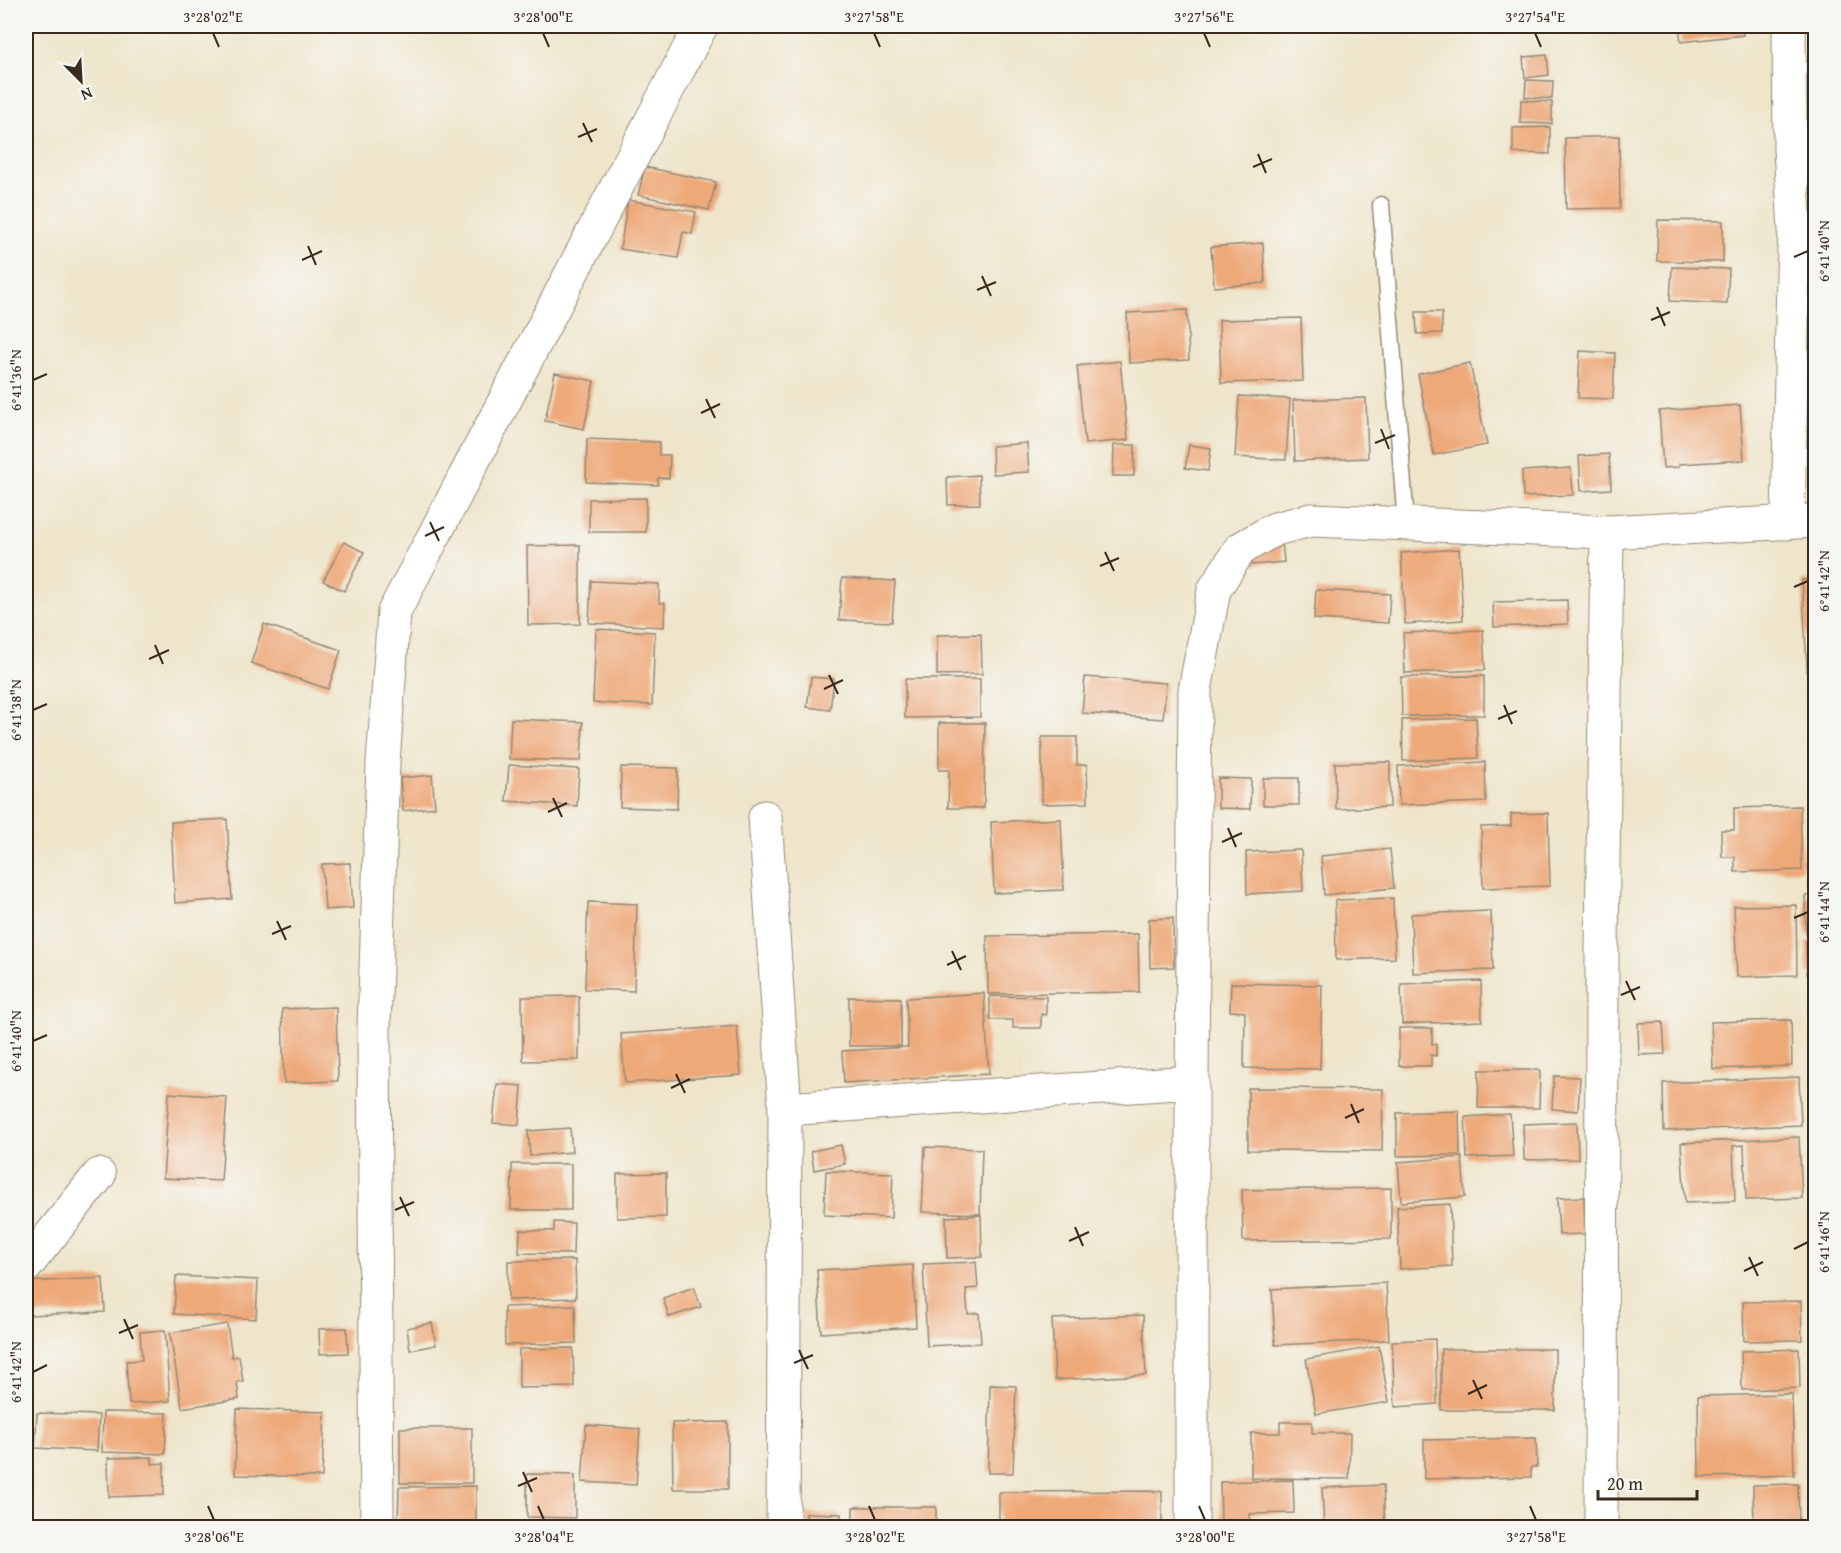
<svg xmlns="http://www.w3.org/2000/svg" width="1841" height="1553" viewBox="0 0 1841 1553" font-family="'Gentium Book Plus',serif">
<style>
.building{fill:#eea979}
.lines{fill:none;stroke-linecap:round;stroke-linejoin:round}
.lane-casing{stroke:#948874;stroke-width:19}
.street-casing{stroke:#948874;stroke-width:35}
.lane{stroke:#fff;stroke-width:16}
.street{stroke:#fff;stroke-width:33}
.ticks{fill:none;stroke:#3b2a1e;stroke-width:2}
.neatline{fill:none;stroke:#3b2a1e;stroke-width:2}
.ticks-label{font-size:15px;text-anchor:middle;fill:#3b2a1e}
</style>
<rect width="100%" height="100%" fill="#f6f6f2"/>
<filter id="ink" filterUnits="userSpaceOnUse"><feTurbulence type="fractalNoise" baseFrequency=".0167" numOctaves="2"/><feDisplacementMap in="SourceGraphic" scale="12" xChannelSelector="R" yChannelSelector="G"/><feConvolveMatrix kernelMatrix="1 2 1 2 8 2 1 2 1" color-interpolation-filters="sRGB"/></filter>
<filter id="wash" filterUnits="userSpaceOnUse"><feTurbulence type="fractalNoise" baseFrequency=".008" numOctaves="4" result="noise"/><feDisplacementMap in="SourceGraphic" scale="24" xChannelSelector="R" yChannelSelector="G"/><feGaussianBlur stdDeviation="1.35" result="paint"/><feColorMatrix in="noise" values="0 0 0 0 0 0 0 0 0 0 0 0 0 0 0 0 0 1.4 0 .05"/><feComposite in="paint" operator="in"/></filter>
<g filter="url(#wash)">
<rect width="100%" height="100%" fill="#eee5ca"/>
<g id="blocks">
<g class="building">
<path d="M1679 26H1742L1743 35 1681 42Z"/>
<path d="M1547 55 1549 75 1525 78 1523 57Z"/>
<path d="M1526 80 1553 81 1552 99 1525 97Z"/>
<path d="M1521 100 1552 102V124L1520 123Z"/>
<path d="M1810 126H1816V157L1809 156Z"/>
<path d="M1550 127V154L1513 153V128Z"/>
<path d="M1619 136 1620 208 1566 209 1565 138Z"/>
<path d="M645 167 716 182 709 210 638 195Z"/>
<path d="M1806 172 1816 174V194L1803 192Z"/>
<path d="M628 200 696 212 692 234 683 232 678 258 620 249Z"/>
<path d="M1658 220 1723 221V262L1657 261Z"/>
<path d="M1263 243 1265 283 1214 287 1211 247Z"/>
<path d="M1672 267 1729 269 1727 304 1670 301Z"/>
<path d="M1187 310 1189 360 1129 363 1127 313Z"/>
<path d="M1416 312H1442V333L1417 334Z"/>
<path d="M1301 318 1303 381 1221 383 1219 320Z"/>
<path d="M1580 351 1615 353 1613 399 1578 398Z"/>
<path d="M1120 361 1128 440 1085 444 1077 366Z"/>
<path d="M1470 363 1487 445 1434 455 1418 374Z"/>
<path d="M555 373 594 381 584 429 545 421Z"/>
<path d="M1239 396 1290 399 1286 460 1235 457Z"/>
<path d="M1366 398 1368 458 1295 461 1293 400Z"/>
<path d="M1740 405 1744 460 1679 464V467L1663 468 1659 411Z"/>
<path d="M587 439 659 442V455H670L669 478H658V485L586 482Z"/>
<path d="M1027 443 1029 472 993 474 992 446Z"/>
<path d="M1114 445H1135L1134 476H1113Z"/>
<path d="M1189 445 1211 448 1208 471 1185 468Z"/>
<path d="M1609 454 1611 489 1581 491 1579 456Z"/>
<path d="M1571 468 1573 495 1523 497 1522 471Z"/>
<path d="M979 475 980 504 948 505 947 477Z"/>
<path d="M646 498V532H589V499Z"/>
<path d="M1282 541 1284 562 1252 565 1250 544Z"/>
<path d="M344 542 364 552 344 591 323 581Z"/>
<path d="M580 545V624L528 625 527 546Z"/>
<path d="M1459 549 1463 620 1405 624 1401 553Z"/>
<path d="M842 578 895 581 892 622 839 620Z"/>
<path d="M1816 579V702H1809L1802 580Z"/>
<path d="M591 581 659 584V603H665L664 627 589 623Z"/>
<path d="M1316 590 1390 594 1388 623 1314 619Z"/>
<path d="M1567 600 1568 624 1494 627 1493 602Z"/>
<path d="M264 624 341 650 328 689 251 663Z"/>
<path d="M596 629 655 632 652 705 593 703Z"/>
<path d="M1483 630 1485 670 1405 673 1403 633Z"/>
<path d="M981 634 982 674 937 675V635Z"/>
<path d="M1484 676V715L1402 716 1401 677Z"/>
<path d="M811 677 834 679 830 710 807 707Z"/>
<path d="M1085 677 1166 683 1163 719 1082 713Z"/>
<path d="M905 679H980V717L905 718Z"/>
<path d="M1476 718 1478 758 1403 761 1402 720Z"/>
<path d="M511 719 583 722 581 761 509 759Z"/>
<path d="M939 723H985L984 808H948L949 770H939Z"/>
<path d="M1042 737H1077V765H1087L1088 803 1042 804Z"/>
<path d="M1390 762V807L1336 809 1335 763Z"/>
<path d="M1485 762 1486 802 1399 805 1398 766Z"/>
<path d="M509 765 579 769 577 806 506 801Z"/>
<path d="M621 767 678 768 677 809 620 807Z"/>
<path d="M432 775 435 807 403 811 400 778Z"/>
<path d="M1218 778 1251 779 1250 809 1218 808Z"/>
<rect x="1263" y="778" width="36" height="27"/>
<path d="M1816 803V889H1809L1807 804Z"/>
<path d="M1800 806 1802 870 1735 872V857H1722L1721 830H1734V808Z"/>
<path d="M1548 813 1550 886 1483 888 1481 827 1511 826V814Z"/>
<path d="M227 819 232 899 175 903 171 822Z"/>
<path d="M1061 819 1064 890 994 893 991 822Z"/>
<path d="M1390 849 1394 888 1324 895 1321 856Z"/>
<path d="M1301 850 1303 891 1247 894 1246 852Z"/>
<path d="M350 863 353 908 325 910 322 864Z"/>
<path d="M1816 895V933L1806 934 1805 896Z"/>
<path d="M1393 898 1395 958 1336 960 1335 900Z"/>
<path d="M588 902 637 904 634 991 585 989Z"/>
<path d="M1796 905 1797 975 1737 977 1734 906Z"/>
<path d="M1491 911 1493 970 1413 973 1411 914Z"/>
<path d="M1173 918 1174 967 1150 968 1149 919Z"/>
<path d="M1138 934 1139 992 988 994 987 936Z"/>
<path d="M1806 941H1816V974H1807Z"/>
<path d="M1481 981 1482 1021 1402 1024 1401 984Z"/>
<path d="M1231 983 1322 985 1320 1069 1244 1068 1245 1012 1230 1011Z"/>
<path d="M984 993 989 1074 844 1083 842 1051 908 1047 906 998Z"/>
<path d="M579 996V1060L523 1061 522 997Z"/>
<path d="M990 996 1046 997V1015L1041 1014V1028H1013V1020H990Z"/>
<path d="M849 997 901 998V1046H849Z"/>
<path d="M336 1007 338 1081 284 1083 282 1009Z"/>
<path d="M1791 1020 1792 1066 1713 1069 1711 1022Z"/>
<path d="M1663 1022 1665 1054 1639 1055 1638 1023Z"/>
<path d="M737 1026 741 1075 625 1083 621 1034Z"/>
<path d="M1399 1028H1432V1044H1436V1056L1431 1055V1066H1399Z"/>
<path d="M1479 1070H1540L1539 1108H1478Z"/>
<path d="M1554 1076 1580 1077 1578 1111 1552 1109Z"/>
<path d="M1799 1077 1801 1125 1664 1131 1663 1083Z"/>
<path d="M497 1084 522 1086 519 1125 493 1123Z"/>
<path d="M1248 1088 1383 1089 1382 1151 1248 1150Z"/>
<path d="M169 1093 227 1097 221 1181 163 1178Z"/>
<path d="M1459 1111 1460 1155 1397 1156V1113Z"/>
<path d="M1510 1114 1513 1156 1467 1158 1465 1117Z"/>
<path d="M1577 1122 1578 1159 1524 1160 1523 1124Z"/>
<path d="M570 1128 572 1152 530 1156 528 1131Z"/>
<path d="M1799 1137 1802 1198 1746 1200 1744 1145 1733 1146 1735 1201 1685 1203 1681 1143Z"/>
<path d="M841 1145 845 1164 814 1170 811 1151Z"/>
<path d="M925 1147 982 1149 980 1214 922 1212Z"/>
<path d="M1462 1157 1465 1197 1401 1202 1398 1162Z"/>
<path d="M512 1164H571V1210H511Z"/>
<path d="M826 1171 893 1173 891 1218 824 1215Z"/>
<path d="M666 1173V1217L617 1218V1174Z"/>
<path d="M1391 1188V1239L1243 1241 1242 1190Z"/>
<path d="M1584 1197 1585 1234 1559 1235 1557 1198Z"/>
<path d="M1450 1204 1452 1266 1400 1269 1397 1207Z"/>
<path d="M981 1215 982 1257 947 1258 946 1217Z"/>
<path d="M554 1222 574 1223 573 1254 519 1253 520 1230 554 1231Z"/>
<path d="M575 1260 576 1298 508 1300V1261Z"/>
<path d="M976 1262 978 1288 966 1289 968 1314 979 1313 981 1343 927 1346 923 1264Z"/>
<path d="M913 1265 916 1327 821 1333 817 1270Z"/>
<path d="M176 1276 258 1280 256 1319 174 1314Z"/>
<path d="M103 1278 105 1312 28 1315 26 1282Z"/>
<path d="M1386 1283 1389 1340 1275 1345 1272 1289Z"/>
<path d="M694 1287 701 1307 669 1317 663 1298Z"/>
<path d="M1801 1301 1802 1340 1744 1341 1743 1302Z"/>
<path d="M575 1305 576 1343 505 1345 504 1307Z"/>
<path d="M1143 1315 1146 1375 1055 1380 1052 1319Z"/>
<path d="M432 1323 436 1345 410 1350 407 1328Z"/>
<path d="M227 1324 232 1357 239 1356 243 1381 237 1382 239 1399 182 1408 170 1333Z"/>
<path d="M347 1328 348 1353 320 1354 319 1329Z"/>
<path d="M165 1330 170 1401 129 1404 126 1361 142 1360 140 1332Z"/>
<path d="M1435 1339 1437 1404 1395 1407 1392 1341Z"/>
<path d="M1379 1346 1389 1402 1316 1414 1306 1359Z"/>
<path d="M573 1348 574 1387 519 1388V1349Z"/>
<rect x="1441" y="1349" width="114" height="61"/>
<path d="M1799 1349 1800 1388 1742 1390 1741 1351Z"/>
<path d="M990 1385 1016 1386 1013 1473H988Z"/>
<path d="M1792 1394 1794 1475 1699 1477 1698 1396Z"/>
<path d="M1810 1406H1816V1480H1811Z"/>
<path d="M237 1409 325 1412 322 1477 235 1475Z"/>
<path d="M103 1412 167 1413 165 1454 102 1452Z"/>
<path d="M37 1413 99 1415 97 1451 35 1448Z"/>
<path d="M728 1422V1489H673L672 1423Z"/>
<path d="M1280 1422H1312V1433H1350L1349 1479 1251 1478V1433H1280Z"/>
<path d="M586 1425 640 1429 636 1485 582 1482Z"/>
<rect x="400" y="1428" width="72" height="55"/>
<path d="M1536 1438 1537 1467H1531V1477L1424 1479V1440Z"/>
<path d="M152 1457V1464L164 1463V1495L109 1497 108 1458Z"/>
<path d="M527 1474 575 1475V1518L527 1517Z"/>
<path d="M1293 1480 1294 1513 1250 1514V1521H1221L1220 1482Z"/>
<path d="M1798 1484 1799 1528H1754L1753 1485Z"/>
<path d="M1383 1485 1385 1528H1324L1322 1488Z"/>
<path d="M476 1486V1525H398L399 1487Z"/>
<path d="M1162 1491V1528H999V1492Z"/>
<rect x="853" y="1507" width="83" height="21"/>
<path d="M806 1513 841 1514V1528H806Z"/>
</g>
</g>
</g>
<g filter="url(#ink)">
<use href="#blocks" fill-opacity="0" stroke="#948874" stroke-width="1.5"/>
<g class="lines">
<defs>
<path id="lane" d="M1381 205 1406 523"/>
<g id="street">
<path d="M1788 523 1793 273 1795 230 1790 149 1789 26"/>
<path d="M765 817 785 1109 783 1528"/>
<path d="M785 1109 1192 1082"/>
<path d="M26 1266 99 1175"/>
<path d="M377 1528 374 1027 383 762 394 612 701 26"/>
<path d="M1192 1528V1082L1195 690 1214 590 1240 549 1275 529 1311 520 1607 532 1816 521"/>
<path d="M1601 1528 1602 950 1607 532"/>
</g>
</defs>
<use href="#lane" class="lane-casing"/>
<use href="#street" class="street-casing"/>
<use href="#lane" class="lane"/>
<use href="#street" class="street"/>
</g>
</g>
<path class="ticks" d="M213 33 219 47M543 33 549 47M874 33 880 47M1204 33 1210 47M1535 33 1541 47M583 123 592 142M578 137 597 129M1258 154 1266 173M1253 167 1272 159M308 246 316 265M1794 257 1808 251M302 260 322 251M982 276 991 296M977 290 996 282M1657 307 1665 326M1651 320 1670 312M33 380 47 374M706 399 715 418M701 413 720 404M1381 429 1389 449M1375 443 1395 435M430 522 439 541M425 536 444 527M1105 552 1114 571M1100 566 1119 558M1794 587 1808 581M155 645 163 664M149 659 169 650M829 675 838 694M824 689 843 680M1504 705 1512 724M33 710 47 704M1498 719 1517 711M553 798 562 817M548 812 567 803M1228 828 1236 847M1222 842 1242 833M1794 918 1808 912M277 921 286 940M272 934 291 926M952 951 961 970M947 965 966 956M1626 981 1635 1000M1621 995 1640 987M33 1041 47 1035M676 1074 685 1093M671 1088 690 1079M1351 1104 1359 1123M1345 1118 1364 1109M400 1197 409 1216M395 1210 414 1202M1075 1227 1083 1246M1069 1241 1089 1232M1794 1249 1808 1242M1749 1257 1758 1276M1744 1271 1763 1262M124 1319 133 1339M119 1333 138 1325M799 1350 808 1369M794 1363 813 1355M33 1372 47 1365M1473 1380 1482 1399M1468 1394 1487 1385M523 1472 532 1492M518 1486 537 1478M208 1506 214 1520M538 1506 544 1520M869 1506 875 1520M1199 1506 1205 1520M1530 1506 1536 1520"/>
<rect width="1841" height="1553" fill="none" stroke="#f6f6f2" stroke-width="66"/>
<g transform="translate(81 81) rotate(156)" stroke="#f6f6f2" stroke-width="4.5" paint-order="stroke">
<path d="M0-4.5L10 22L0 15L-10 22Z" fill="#3b2a1e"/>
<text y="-9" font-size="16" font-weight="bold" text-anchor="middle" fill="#3b2a1e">N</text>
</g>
<path d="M1598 1490v9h99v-9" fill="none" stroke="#3b2a1e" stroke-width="3"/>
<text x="1607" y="1490" font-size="18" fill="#3b2a1e" stroke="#f6f6f2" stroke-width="4.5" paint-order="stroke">20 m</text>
<rect x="33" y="33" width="1775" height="1487" class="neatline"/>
<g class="ticks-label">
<text x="213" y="22">3°28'02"E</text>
<text x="543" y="22">3°28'00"E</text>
<text x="874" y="22">3°27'58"E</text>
<text x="1204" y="22">3°27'56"E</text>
<text x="1535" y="22">3°27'54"E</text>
<text transform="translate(1824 251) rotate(-90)" y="5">6°41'40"N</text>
<text transform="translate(16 380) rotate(-90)" y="5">6°41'36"N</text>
<text transform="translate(1824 581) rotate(-90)" y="5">6°41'42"N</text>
<text transform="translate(16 710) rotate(-90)" y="5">6°41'38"N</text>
<text transform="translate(1824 912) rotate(-90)" y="5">6°41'44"N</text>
<text transform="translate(16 1041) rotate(-90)" y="5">6°41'40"N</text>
<text transform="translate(1824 1242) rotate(-90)" y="5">6°41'46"N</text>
<text transform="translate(16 1372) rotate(-90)" y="5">6°41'42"N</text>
<text x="214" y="1542">3°28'06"E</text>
<text x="544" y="1542">3°28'04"E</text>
<text x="875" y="1542">3°28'02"E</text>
<text x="1205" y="1542">3°28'00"E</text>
<text x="1536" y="1542">3°27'58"E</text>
</g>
</svg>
